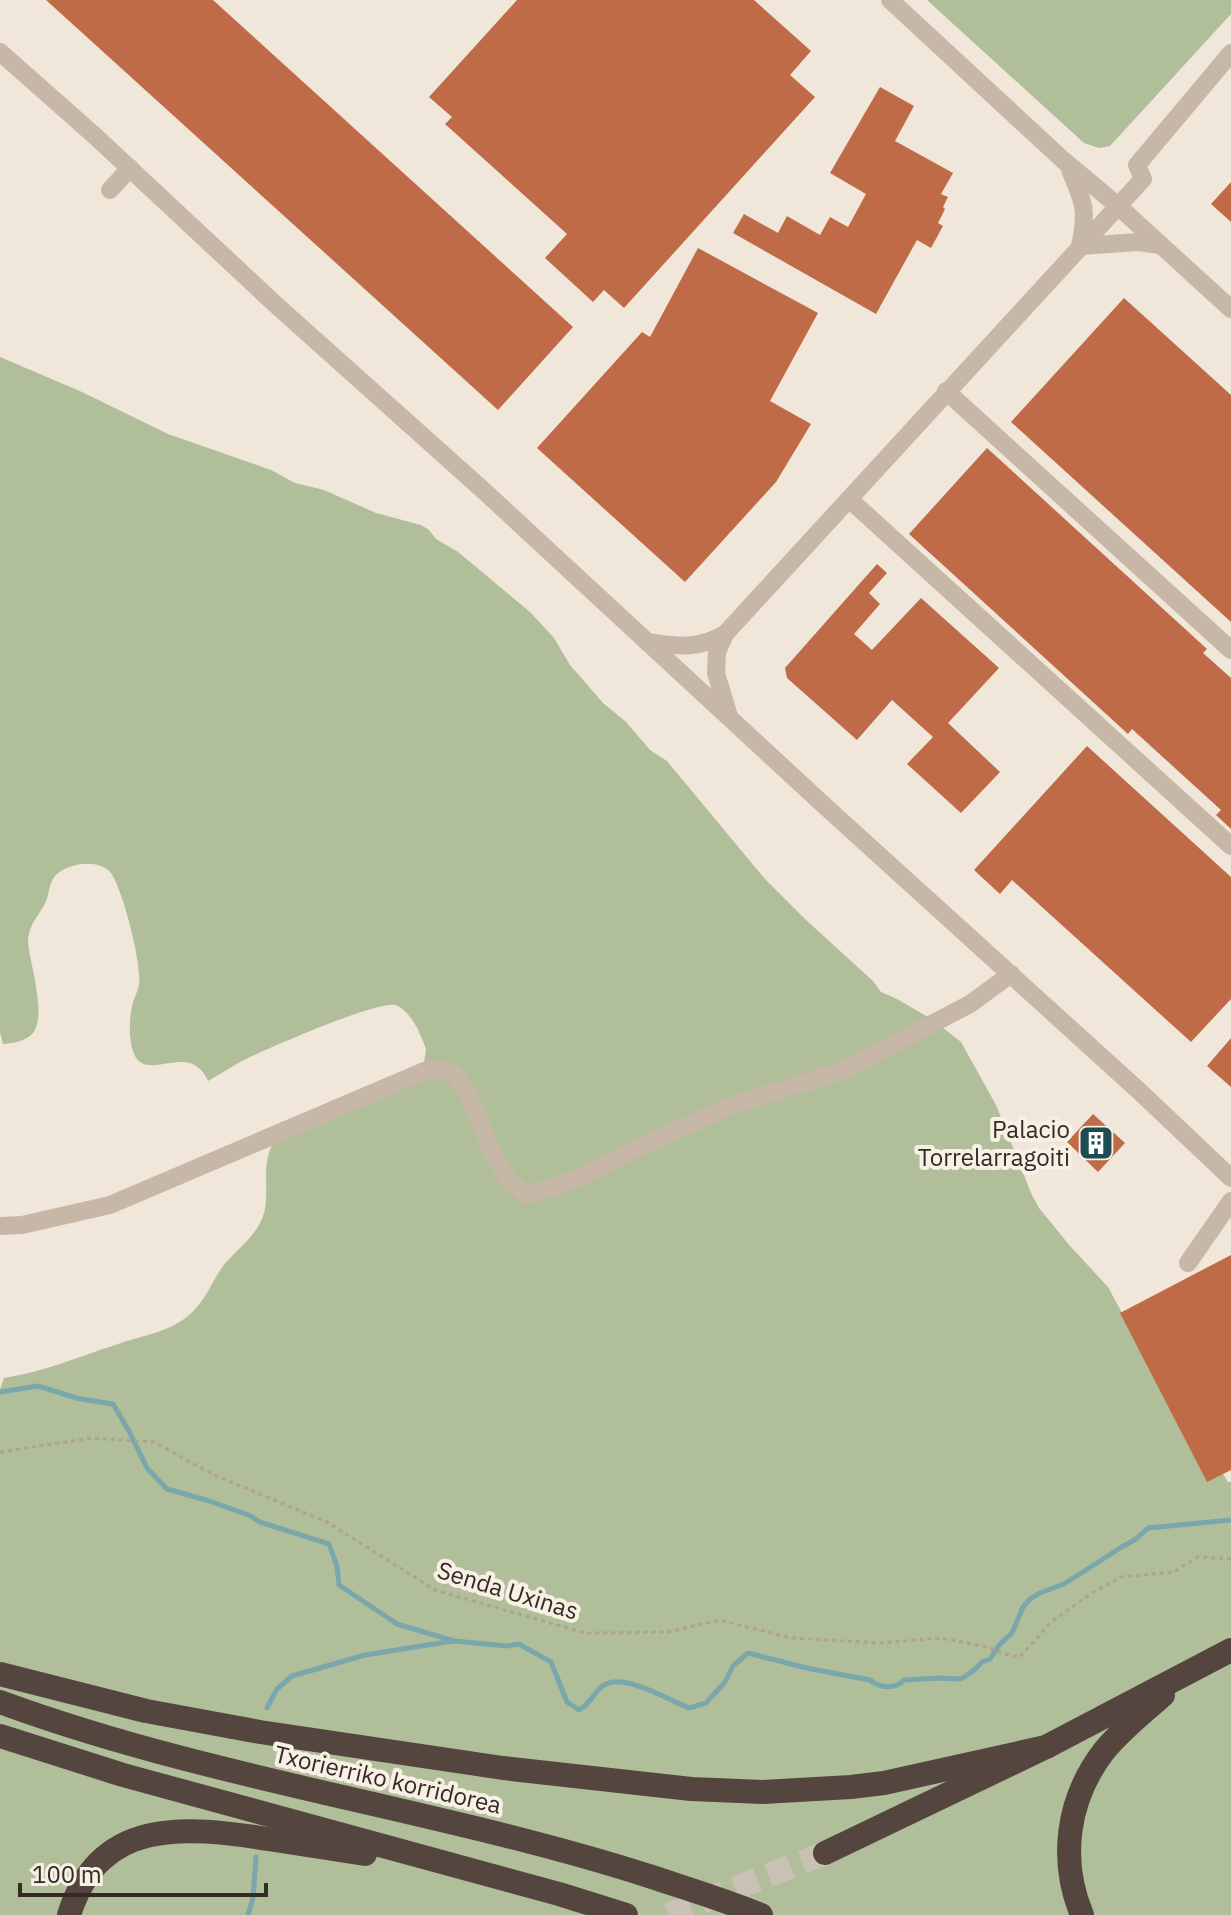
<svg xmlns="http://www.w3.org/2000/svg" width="1231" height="1915" viewBox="0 0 1231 1915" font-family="'IBM Plex Sans',sans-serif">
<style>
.green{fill:#b0be9a}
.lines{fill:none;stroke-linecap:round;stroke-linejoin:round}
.stream{stroke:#79a7ac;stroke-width:5}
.building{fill:#c06b47}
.highway-tunnel{stroke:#cac1b5;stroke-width:24;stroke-dasharray:24 12;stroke-linecap:butt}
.path{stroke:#b3a190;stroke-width:3;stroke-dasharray:4 4;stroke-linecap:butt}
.minor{stroke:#c7b7a6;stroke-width:18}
.highway{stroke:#54463e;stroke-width:24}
.labels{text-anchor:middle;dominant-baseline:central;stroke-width:8;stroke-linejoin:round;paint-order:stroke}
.poi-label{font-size:24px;fill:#342b26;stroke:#f8f0e5;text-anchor:end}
.street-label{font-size:24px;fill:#342b26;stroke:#f8f0e5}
</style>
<rect width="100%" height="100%" fill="#f0e6d9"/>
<g class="green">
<path d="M927 0H1231V14L1110 146 1099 148 1084 143Z"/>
<path d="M0 357 82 392 168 434 271 470 295 483 324 490 376 513 421 525 429 530 436 539 458 552 530 612 554 638 570 665 603 703 625 721 650 750 667 761 764 878 806 920 873 981 881 992 897 999 933 1020 961 1042 996 1105 1031 1193 1039 1208 1070 1246 1108 1287 1129 1326 1173 1392 1228 1482H1231V1915H0V1389L4 1378C47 1371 75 1358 115 1345 140 1336 167 1333 188 1316 205 1302 211 1283 223 1266 235 1251 254 1238 262 1219 272 1195 259 1166 274 1142L424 1062 426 1049C421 1035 411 1010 395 1005 378 1000 261 1051 240 1062 229 1068 219 1075 208 1081 190 1040 149 1082 135 1056 128 1042 129 1017 133 1002 135 996 138 991 139 985 142 964 123 890 111 873 99 858 67 863 55 876 50 882 49 891 47 899 40 916 29 922 28 942 30 964 47 1015 33 1033 26 1041 14 1043 3 1044L0 1032Z"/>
</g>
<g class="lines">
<g class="stream">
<path d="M0 1392 38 1386 80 1399 113 1404 129 1431 147 1468 167 1489 206 1500 249 1515 260 1522 329 1544 337 1566 339 1585 397 1624 454 1641 507 1646 519 1644 551 1662 567 1702 579 1710C591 1704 594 1690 606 1684 626 1674 669 1700 689 1708L706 1703 725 1682 733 1666 748 1653 811 1669 870 1680C880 1688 895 1690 904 1680L939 1678 961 1679 973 1671 982 1662 990 1659 999 1645 1012 1633 1023 1607 1030 1599 1040 1593 1064 1584 1120 1548 1136 1539 1148 1528 1231 1520"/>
<path d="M267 1708 277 1689 292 1676 365 1655 453 1641"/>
<path d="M248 1915 253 1898 256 1857"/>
</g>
</g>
<g class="building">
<path d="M46 0H213L573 327 498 410Z"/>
<path d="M517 0H754L811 51 790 75 815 97 624 308 604 290 593 302 545 258 567 234 445 124 452 117 429 97Z"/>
<path d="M880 87 914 106 895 141 953 173 941 194 948 197 943 207 945 209 938 223 943 226 931 248 917 240 876 314 733 233 744 214 778 233 787 216 820 235 830 217 848 227 866 194 830 173Z"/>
<path d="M1231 182V222L1211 204Z"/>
<path d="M698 248 818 313 770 401 811 424 776 482 685 582 537 448 642 332 650 337Z"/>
<path d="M1124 298 1231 395V622L1011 422Z"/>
<path d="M987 448 1207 649 1203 653 1231 678V829L1216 815 1221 810 1132 729 1128 734 909 534Z"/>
<path d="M877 564 887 573 869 593 880 604 854 634 872 650 921 598 999 668 948 723 1000 772 961 813 907 764 933 737 892 700 857 740 787 678 785 668Z"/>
<path d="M1087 746 1231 877V999L1191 1042 1012 880 1000 894 974 870Z"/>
<path d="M1231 1038V1087L1207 1066Z"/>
<path d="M1093 1114 1125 1143 1098 1172 1067 1142Z"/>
<path d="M1231 1255V1470L1207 1482 1120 1313Z"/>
</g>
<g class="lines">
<path class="highway-tunnel" d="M668 1915 825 1853"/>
<path class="path" d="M0 1452 92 1438 154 1442 214 1475 327 1522 435 1590 585 1633 668 1632 719 1620 792 1638 880 1643 941 1638 987 1647 1005 1654 1020 1657 1051 1622 1092 1593 1121 1577 1174 1572 1197 1557 1231 1559"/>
<g class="minor">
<path d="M890 0 1063 160 1118 206 1231 309"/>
<path d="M0 52 95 136 275 304 484 491 827 808 1138 1090 1231 1178"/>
<path d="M1070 170C1084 203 1088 211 1080 246L1138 242 1161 245"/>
<path d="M110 190 130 168"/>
<path d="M946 391 1231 650"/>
<path d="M849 499 1231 846"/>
<path d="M647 642C678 646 697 650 725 634"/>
<path d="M729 716 716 673 717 652 725 634 1143 179 1137 165 1231 53"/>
<path d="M0 1226 22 1225 110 1205 429 1069 453 1073 468 1093 493 1154 509 1181 526 1195 548 1189 585 1175 637 1148 726 1108 844 1070 970 1004 1011 974"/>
<path d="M1188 1263 1231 1201"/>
</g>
<g class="highway">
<path d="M0 1674 146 1711 260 1732 503 1768 691 1789 763 1792 851 1787 884 1783 1046 1747"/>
<path d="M0 1702C212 1780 437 1808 652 1877 688 1889 725 1900 761 1915"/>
<path d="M0 1736 123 1775 559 1894 626 1915"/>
<path d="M825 1853 1046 1747 1231 1650"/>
<path d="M69 1915C99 1817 186 1826 268 1839 300 1844 332 1849 365 1854"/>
<path d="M1082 1915C1059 1860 1067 1799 1104 1751 1121 1730 1143 1713 1163 1695"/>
</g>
</g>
<defs>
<symbol id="building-square" viewBox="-11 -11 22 22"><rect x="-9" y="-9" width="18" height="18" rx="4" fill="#1e4c53" stroke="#f8f0e5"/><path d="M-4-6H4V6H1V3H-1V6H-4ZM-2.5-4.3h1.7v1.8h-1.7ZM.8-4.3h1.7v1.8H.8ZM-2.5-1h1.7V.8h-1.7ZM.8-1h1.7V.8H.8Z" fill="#fff"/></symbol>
</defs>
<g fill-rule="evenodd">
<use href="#building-square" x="1076" y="1123" width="40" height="40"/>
</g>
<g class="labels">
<g class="poi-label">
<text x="1070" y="1129">Palacio<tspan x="1070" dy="28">Torrelarragoiti</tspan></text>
</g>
<g class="street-label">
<text transform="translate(508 1590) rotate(17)">Senda Uxinas</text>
<text transform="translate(388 1779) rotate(13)">Txorierriko korridorea</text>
</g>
</g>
<path d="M20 1883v12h246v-12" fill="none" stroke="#342b26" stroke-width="4"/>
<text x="32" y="1883" font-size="24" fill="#342b26" stroke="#f8f0e5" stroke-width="6" paint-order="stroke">100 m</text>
</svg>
